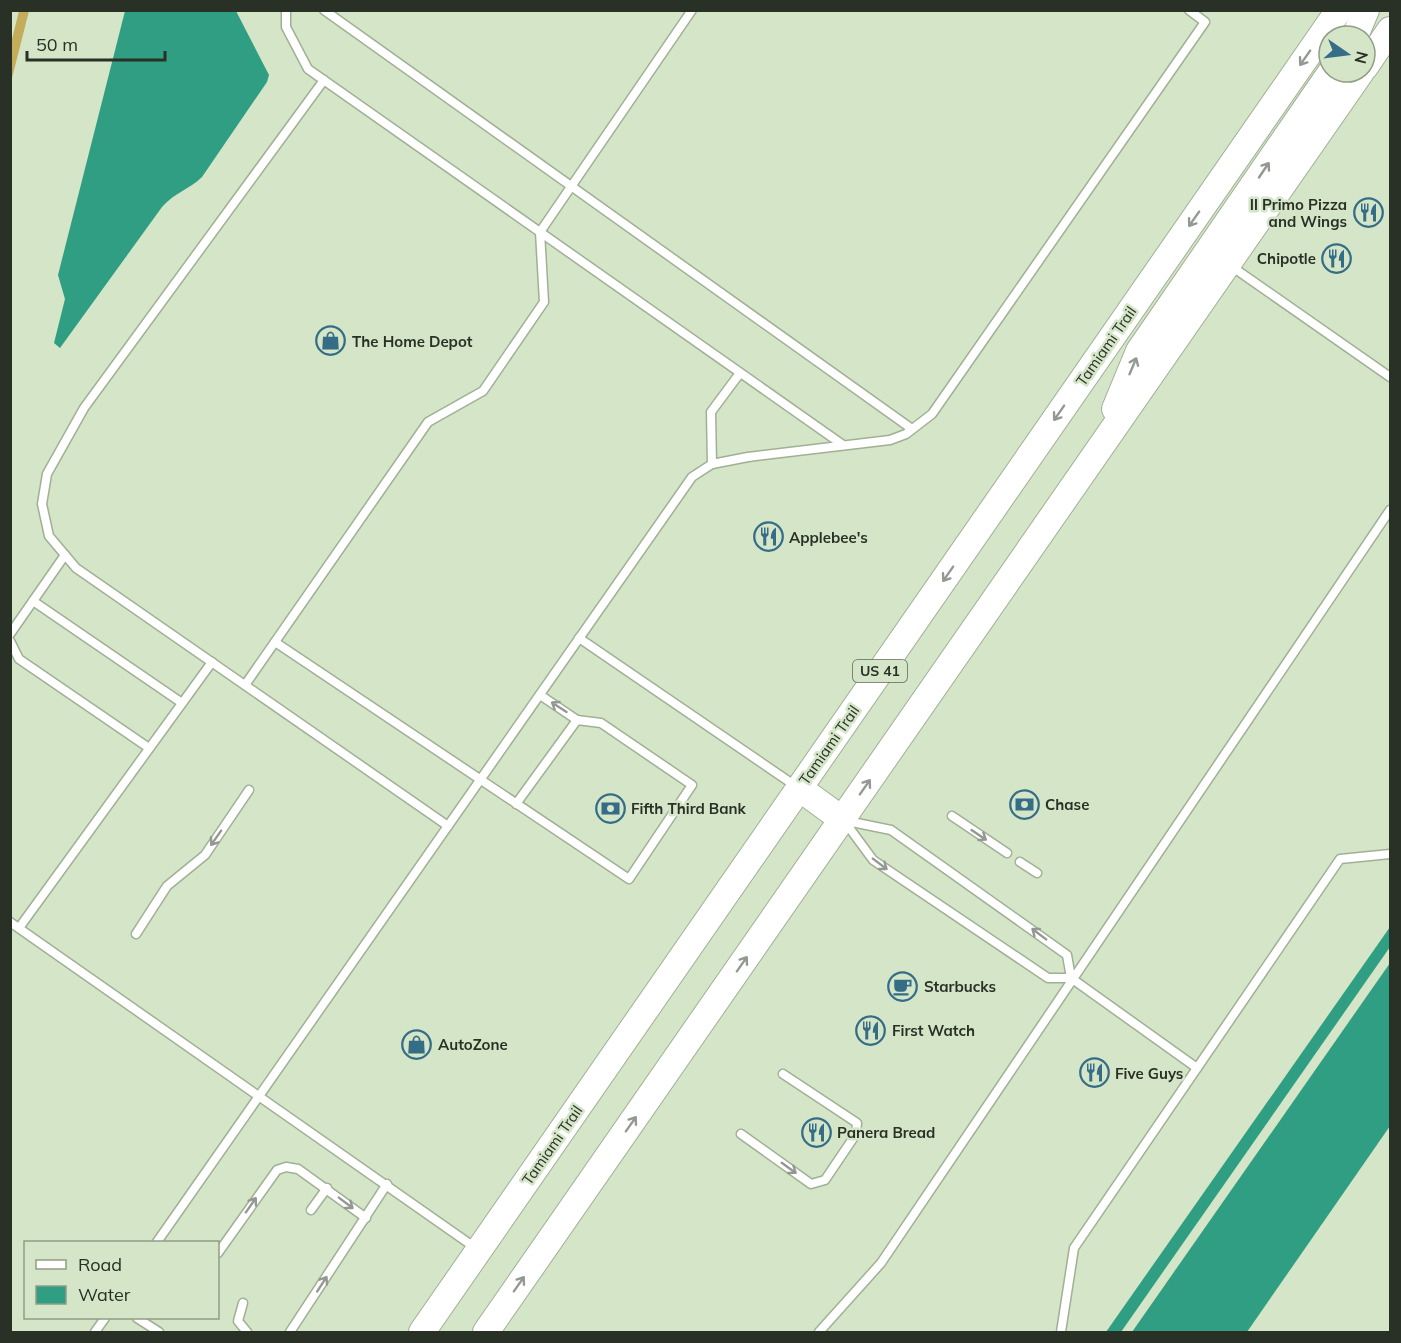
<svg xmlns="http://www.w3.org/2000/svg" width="1401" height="1343" viewBox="0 0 1401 1343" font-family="Mulish,sans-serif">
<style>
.forest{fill:#c4ad5a}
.water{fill:#309e82}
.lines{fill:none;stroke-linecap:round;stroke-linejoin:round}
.lane-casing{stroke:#a0b095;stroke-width:11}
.primary-casing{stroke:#a0b095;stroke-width:28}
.lane{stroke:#fff;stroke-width:8}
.primary{stroke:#fff;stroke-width:26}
.oneway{stroke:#949892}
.labels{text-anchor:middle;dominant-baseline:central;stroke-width:5;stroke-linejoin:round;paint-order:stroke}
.shield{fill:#d4e5c8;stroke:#5c6656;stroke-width:1.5}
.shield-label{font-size:14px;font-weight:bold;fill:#293025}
.poi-label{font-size:15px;font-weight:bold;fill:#293025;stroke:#d4e5c8;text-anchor:start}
.street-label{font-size:15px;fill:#293025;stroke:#d4e5c8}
</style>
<rect width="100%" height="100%" fill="#d4e5c8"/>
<path class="forest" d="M19 11H29L11 82V43Z"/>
<g class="water">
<path d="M125 11H236L269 75 267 82 202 177C190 189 174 193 162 207L60 348 54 343 65 299 58 275Z"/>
<path d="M1390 927V947L1121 1332H1106Z"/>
<path d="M1390 963V1126L1247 1332H1132Z"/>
</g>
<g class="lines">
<defs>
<g id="lane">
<path d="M286 10V27L308 69 843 445"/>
<path d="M324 10 912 429"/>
<path d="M324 80 84 408 47 474 42 504 49 536 76 568 448 826"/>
<path d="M1231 266 1390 377"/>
<path d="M712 464 711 412 740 373"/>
<path d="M33 601 182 703"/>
<path d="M10 634 65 555"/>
<path d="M579 638 797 787"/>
<path d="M10 641 19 659 149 748"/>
<path d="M275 642 629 879 692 785 601 723 577 720 516 804"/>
<path d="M245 685 428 422 483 391 544 302 540 232 692 10"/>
<path d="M540 695 577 720"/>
<path d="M952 816 1007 853"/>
<path d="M847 821 891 830 1067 955 1071 978"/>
<path d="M845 822 873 860 1048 978H1071L1197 1068"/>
<path d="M1020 862 1037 873"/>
<path d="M10 922 477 1249"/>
<path d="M19 928 212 662"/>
<path d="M136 934 167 886 205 855 249 790"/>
<path d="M741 1134 811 1184 825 1180 856 1134 857 1123 783 1074"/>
<path d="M311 1210 327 1188"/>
<path d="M157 1242 692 477 712 464 748 457 890 440 906 434 932 414 1205 22 1189 10"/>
<path d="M218 1253 277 1170 286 1167 298 1169 366 1218"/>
<path d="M243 1303 238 1321 247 1332"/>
<path d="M137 1318 159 1332"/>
<path d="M95 1332 105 1318"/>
<path d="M290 1332 387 1184"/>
<path d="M819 1332 881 1263 1390 510"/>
<path d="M1061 1332 1074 1248 1340 859 1390 854"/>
</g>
<g id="primary">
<path d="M1355 36 1366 10"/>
<path d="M1365 67 1390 30"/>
<path d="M1115 409 1139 351 1331 72"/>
<path d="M799 788 843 820"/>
<path d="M422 1332 1339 10"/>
<path d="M486 1332 1361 72"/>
</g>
</defs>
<use href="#lane" class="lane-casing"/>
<use href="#primary" class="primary-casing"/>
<use href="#lane" class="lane"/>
<use href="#primary" class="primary"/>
</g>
<defs><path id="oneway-shaft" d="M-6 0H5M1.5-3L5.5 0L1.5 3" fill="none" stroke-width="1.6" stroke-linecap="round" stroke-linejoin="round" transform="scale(1.5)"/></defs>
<g class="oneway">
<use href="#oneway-shaft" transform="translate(1305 58) rotate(125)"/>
<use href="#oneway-shaft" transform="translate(1264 170) rotate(-56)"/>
<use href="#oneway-shaft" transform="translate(1194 219) rotate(125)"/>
<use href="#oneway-shaft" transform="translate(1133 366) rotate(-67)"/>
<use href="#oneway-shaft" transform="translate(1059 413) rotate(125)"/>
<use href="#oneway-shaft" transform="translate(948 574) rotate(125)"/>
<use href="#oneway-shaft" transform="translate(559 707) rotate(-147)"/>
<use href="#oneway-shaft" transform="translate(865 787) rotate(-55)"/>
<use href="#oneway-shaft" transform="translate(979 835) rotate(34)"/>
<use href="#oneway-shaft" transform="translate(216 838) rotate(125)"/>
<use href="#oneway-shaft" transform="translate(880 864) rotate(37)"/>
<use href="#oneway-shaft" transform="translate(1039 934) rotate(-143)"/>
<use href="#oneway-shaft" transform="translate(742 964) rotate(-55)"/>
<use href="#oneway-shaft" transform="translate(631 1124) rotate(-55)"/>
<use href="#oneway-shaft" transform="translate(789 1168) rotate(36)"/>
<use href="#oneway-shaft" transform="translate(346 1203) rotate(37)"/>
<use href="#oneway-shaft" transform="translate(251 1205) rotate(-55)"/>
<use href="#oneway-shaft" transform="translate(322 1284) rotate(-57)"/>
<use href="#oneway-shaft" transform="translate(519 1284) rotate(-55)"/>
</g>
<defs>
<symbol id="restaurant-ring" viewBox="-11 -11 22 22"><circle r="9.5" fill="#d4e5c8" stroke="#356d87" stroke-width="1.5"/><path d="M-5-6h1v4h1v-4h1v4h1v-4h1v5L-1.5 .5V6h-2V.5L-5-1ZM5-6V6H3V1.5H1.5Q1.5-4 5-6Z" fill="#356d87"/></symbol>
<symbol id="shop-ring" viewBox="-11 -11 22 22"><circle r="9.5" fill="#d4e5c8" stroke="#356d87" stroke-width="1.5"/><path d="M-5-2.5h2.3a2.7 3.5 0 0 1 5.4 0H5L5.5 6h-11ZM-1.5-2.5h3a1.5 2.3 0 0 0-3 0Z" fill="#356d87"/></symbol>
<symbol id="bank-ring" viewBox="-11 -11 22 22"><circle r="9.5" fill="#d4e5c8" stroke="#356d87" stroke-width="1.5"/><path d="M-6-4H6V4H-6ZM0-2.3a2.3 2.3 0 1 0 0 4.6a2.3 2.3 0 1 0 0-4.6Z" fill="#356d87"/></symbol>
<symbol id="cafe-ring" viewBox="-11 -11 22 22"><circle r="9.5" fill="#d4e5c8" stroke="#356d87" stroke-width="1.5"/><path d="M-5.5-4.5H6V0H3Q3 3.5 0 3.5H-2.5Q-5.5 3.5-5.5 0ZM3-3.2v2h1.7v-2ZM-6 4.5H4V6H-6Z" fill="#356d87"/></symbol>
</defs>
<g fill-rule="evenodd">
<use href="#restaurant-ring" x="1352" y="196" width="33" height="33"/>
<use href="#restaurant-ring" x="1320" y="242" width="33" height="33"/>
<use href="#shop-ring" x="314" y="324" width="33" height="33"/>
<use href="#restaurant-ring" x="752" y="520" width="33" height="33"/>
<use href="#bank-ring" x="1008" y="788" width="33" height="33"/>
<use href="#bank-ring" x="594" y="792" width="33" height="33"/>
<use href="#cafe-ring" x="886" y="970" width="33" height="33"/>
<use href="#restaurant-ring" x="854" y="1014" width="33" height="33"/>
<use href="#shop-ring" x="400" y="1028" width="33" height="33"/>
<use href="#restaurant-ring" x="1078" y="1056" width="33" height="33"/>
<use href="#restaurant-ring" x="800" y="1116" width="33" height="33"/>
</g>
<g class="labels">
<rect class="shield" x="853" y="660" width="54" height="22" rx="4.5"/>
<g class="shield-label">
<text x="880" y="671">US 41</text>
</g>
<g class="poi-label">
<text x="1347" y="204" text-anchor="end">Il Primo Pizza<tspan x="1347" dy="17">and Wings</tspan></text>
<text x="1316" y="258" text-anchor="end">Chipotle</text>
<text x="352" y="341">The Home Depot</text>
<text x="789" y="537">Applebee's</text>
<text x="1045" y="804">Chase</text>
<text x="631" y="808">Fifth Third Bank</text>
<text x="924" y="986">Starbucks</text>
<text x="892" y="1030">First Watch</text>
<text x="438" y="1044">AutoZone</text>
<text x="1115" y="1073">Five Guys</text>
<text x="837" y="1132">Panera Bread</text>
</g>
<g class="street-label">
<text transform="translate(1106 346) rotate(-55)">Tamiami Trail</text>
<text transform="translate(829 745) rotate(-55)">Tamiami Trail</text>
<text transform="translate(552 1145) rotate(-55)">Tamiami Trail</text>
</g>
</g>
<rect width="1401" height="1343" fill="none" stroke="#293025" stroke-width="24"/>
<rect x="24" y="1241" width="195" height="78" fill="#d4e5c8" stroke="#909d87" stroke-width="1.5"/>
<rect x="36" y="1260" width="30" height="9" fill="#ffffff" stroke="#909d87" stroke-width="1.5"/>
<text x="78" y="1271" font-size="18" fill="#293025">Road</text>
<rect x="36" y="1286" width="30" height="18" fill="#309e82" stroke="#909d87" stroke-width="1.5"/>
<text x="78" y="1301" font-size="18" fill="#293025">Water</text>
<g transform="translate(1347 54) rotate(104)"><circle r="28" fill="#d4e5c8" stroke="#909d87" stroke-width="1.5"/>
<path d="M0-4.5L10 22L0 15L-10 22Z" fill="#356d87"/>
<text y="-9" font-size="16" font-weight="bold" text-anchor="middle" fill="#293025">N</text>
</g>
<path d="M27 51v9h138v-9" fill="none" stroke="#293025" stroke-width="3"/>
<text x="36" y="51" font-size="18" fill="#293025" stroke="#d4e5c8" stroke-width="4.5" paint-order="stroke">50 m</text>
</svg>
